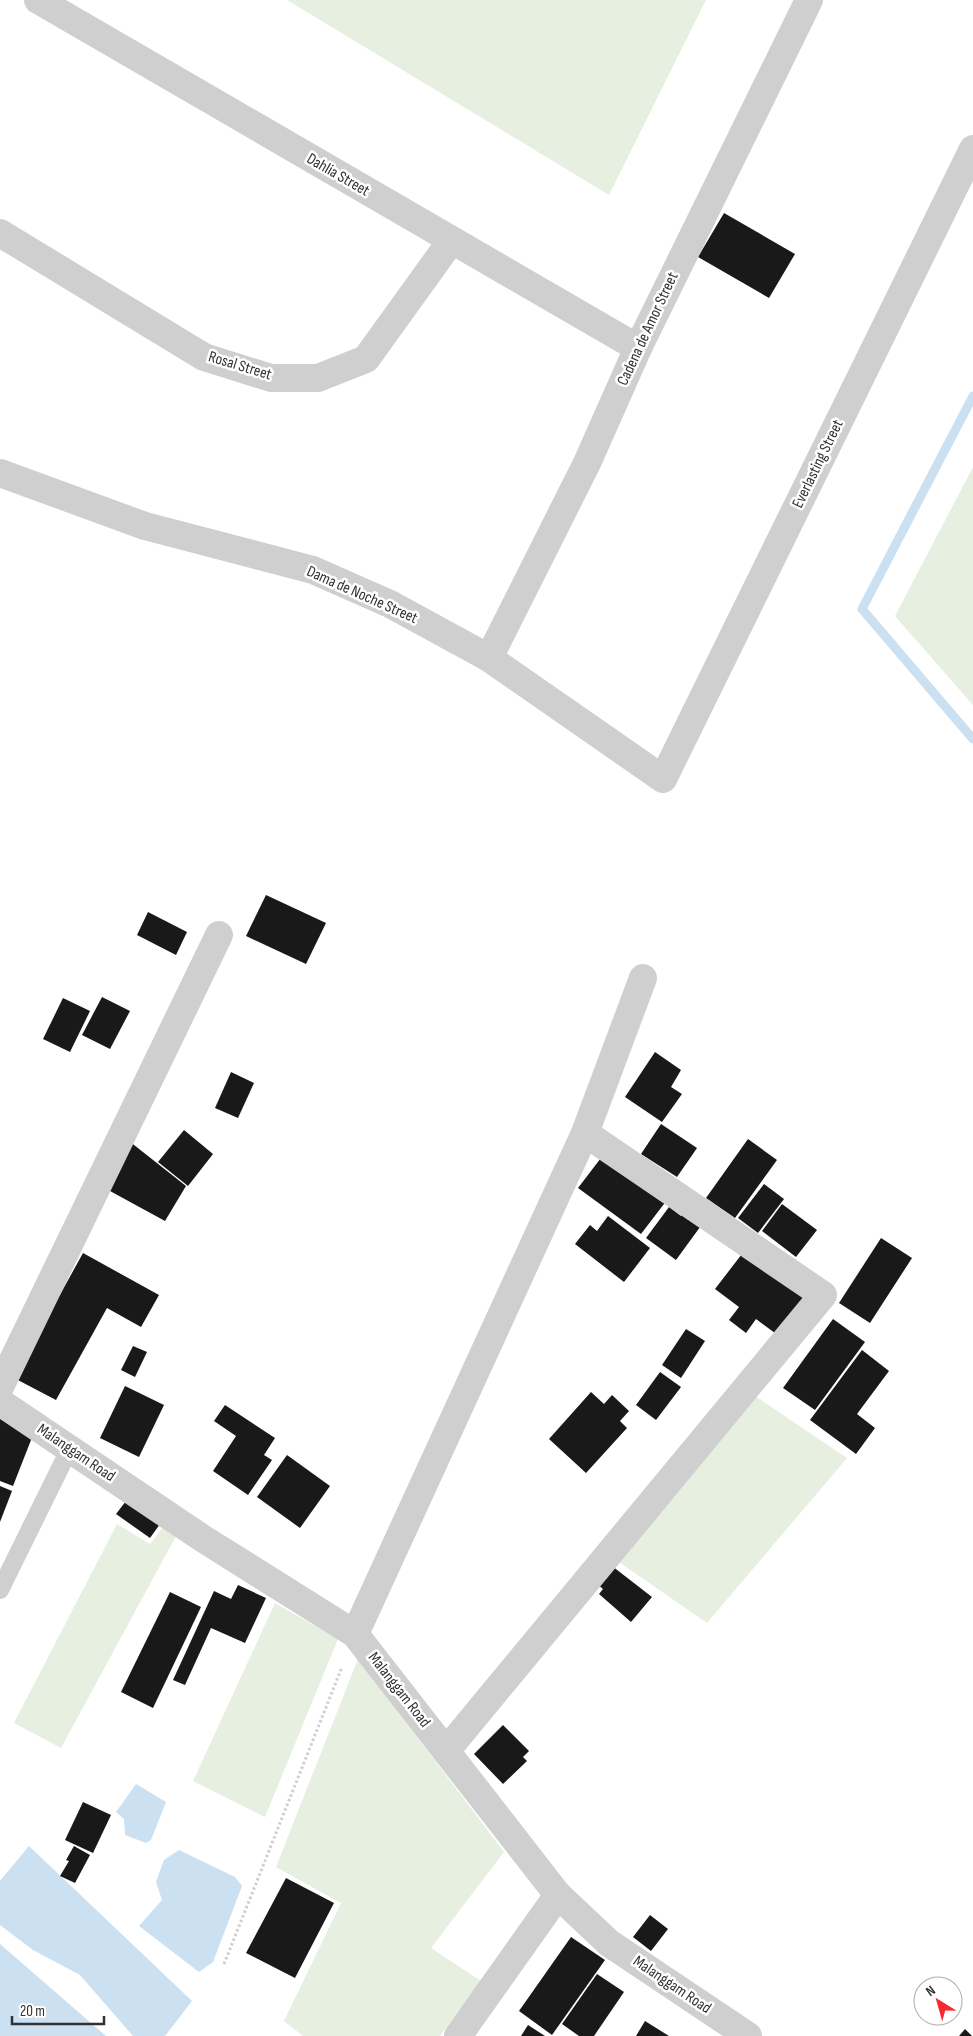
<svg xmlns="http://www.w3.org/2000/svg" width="973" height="2036" viewBox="0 0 973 2036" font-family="'Sofia Sans Condensed',sans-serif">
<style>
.green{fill:#e7efe0}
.water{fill:#cbe0f0}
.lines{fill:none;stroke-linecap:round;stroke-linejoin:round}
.stream{stroke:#cbe0f0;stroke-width:9}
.building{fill:#191919}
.path{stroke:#cfcfcf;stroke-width:3;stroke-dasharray:2.5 2.5;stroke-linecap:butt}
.service{stroke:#cfcfcf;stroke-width:18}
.minor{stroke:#cfcfcf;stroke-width:28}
.labels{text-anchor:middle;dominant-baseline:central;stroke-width:5;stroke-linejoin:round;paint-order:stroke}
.street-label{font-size:16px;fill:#323232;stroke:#fff}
</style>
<rect width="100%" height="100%" fill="#fff"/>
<g class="green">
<path d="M287 0H706L609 195Z"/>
<path d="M973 467V705L895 616Z"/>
<path d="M755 1396 847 1458 707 1623 616 1560Z"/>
<path d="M117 1524 150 1544 163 1527 176 1536 61 1748 14 1723Z"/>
<path d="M275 1603 338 1639 265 1817 193 1781Z"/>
<path d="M358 1659 504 1852 431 1948 481 1981 440 2036H303L284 2021 341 1903 276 1867Z"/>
</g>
<g class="water">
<path d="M136 1784 166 1802 151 1840 146 1843 125 1835 124 1819 116 1812Z"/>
<path d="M29 1846 192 2001 165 2036H133L80 1975 33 1950 0 1925V1881Z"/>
<path d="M179 1850 235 1877 242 1886 213 1962 199 1972 139 1926 162 1900 156 1882 164 1860Z"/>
<path d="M0 1944 106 2036H0Z"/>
</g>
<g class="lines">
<path class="stream" d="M973 396 862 609 973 739"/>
</g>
<g class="building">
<path d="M724 213 795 254 769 298 698 257Z"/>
<path d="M266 895 326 923 306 964 246 936Z"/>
<path d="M148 912 187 932 176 955 137 935Z"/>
<path d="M102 997 130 1011 110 1049 82 1035Z"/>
<path d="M63 998 90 1011 70 1052 43 1039Z"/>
<path d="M655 1052 681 1070 671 1087 682 1094 662 1122 625 1097Z"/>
<path d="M231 1072 254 1083 238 1118 215 1108Z"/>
<path d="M661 1124 697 1148 677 1177 641 1154Z"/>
<path d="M184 1130 213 1154 188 1186 158 1162Z"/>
<path d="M748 1139 777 1160 735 1218 706 1198Z"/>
<path d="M129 1141 186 1186 165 1221 99 1185Z"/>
<path d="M604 1154 667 1200 641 1234 578 1188Z"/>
<path d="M764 1184 784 1199 758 1233 738 1218Z"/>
<path d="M782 1204 817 1230 796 1257 762 1231Z"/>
<path d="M669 1207 681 1216 685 1211 703 1223 676 1260 646 1238Z"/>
<path d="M608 1216 650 1248 624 1282 575 1244 590 1225 597 1231Z"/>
<path d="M881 1238 912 1258 870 1323 839 1303Z"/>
<path d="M745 1250 808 1297 779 1336 756 1319 746 1333 729 1320 739 1307 715 1289Z"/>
<path d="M83 1253 159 1295 141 1327 107 1308 56 1400 14 1378Z"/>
<path d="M833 1319 865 1342 815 1410 783 1388Z"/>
<path d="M686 1329 705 1341 681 1378 662 1365Z"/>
<path d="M133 1346 147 1352 135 1377 121 1370Z"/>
<path d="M862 1350 889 1371 857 1414 875 1428 856 1454 810 1420Z"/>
<path d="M660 1372 681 1387 656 1420 636 1405Z"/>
<path d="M125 1386 164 1405 139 1457 100 1438Z"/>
<path d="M591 1392 604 1404 612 1395 629 1411 620 1421 627 1428 586 1473 549 1439Z"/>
<path d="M225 1405 275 1438 264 1455 272 1460 248 1495 213 1471 236 1436 214 1421Z"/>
<path d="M0 1414 33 1435 13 1486 0 1481Z"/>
<path d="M287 1455 330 1486 300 1528 257 1497Z"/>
<path d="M0 1486 12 1491 0 1522Z"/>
<path d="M126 1501 160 1524 150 1538 116 1514Z"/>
<path d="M612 1566 652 1597 631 1622 599 1594 603 1589 597 1584Z"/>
<path d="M238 1585 266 1598 245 1643 211 1628 185 1685 173 1680 214 1591 231 1599Z"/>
<path d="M170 1592 201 1607 153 1708 121 1692Z"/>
<path d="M503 1725 529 1751 523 1757 527 1761 503 1784 474 1754Z"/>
<path d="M83 1802 111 1815 93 1853 65 1840Z"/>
<path d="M74 1846 90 1855 75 1883 60 1876 69 1861 66 1860Z"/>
<path d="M286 1878 334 1903 295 1978 246 1953Z"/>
<path d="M650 1915 668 1929 651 1951 633 1937Z"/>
<path d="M571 1937 605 1960 552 2035 519 2011Z"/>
<path d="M597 1974 624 1992 594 2036H579L562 2024Z"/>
<path d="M645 2021 669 2036H636Z"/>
<path d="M528 2025 545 2036H521Z"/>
<path d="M965 2029 972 2036H959Z"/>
</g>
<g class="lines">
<path class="path" d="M224 1964 342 1667"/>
<path class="service" d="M0 1590 70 1448"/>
<g class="minor">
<path d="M38 0 638 348"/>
<path d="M0 233 204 357 271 378H318L366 359 451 241"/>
<path d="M0 473 145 526 313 570 390 604 489 658 663 779 973 149"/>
<path d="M489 658 587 463 638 348 809 0"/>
<path d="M0 1387 219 935"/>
<path d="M0 1402 202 1538 355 1634 558 1895 609 1943 748 2036"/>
<path d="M355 1634 585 1133 643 978"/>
<path d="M446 1751 823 1295 585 1133"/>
<path d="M458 2036 558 1895"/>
</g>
</g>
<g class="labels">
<g class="street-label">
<text transform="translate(338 175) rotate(30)">Dahlia Street</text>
<text transform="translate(648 329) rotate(-65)">Cadena de Amor Street</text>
<text transform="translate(240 366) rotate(17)">Rosal Street</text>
<text transform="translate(818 464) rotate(-64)">Everlasting Street</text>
<text transform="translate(362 595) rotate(24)">Dama de Noche Street</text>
<text transform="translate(76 1453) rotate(34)">Malanggam Road</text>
<text transform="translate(399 1690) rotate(52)">Malanggam Road</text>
<text transform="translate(672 1985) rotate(34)">Malanggam Road</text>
</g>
</g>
<g transform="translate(938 2001) rotate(323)"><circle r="24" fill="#ffffff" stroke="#adadad"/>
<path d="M0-4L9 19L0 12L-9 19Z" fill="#f5292f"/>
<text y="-8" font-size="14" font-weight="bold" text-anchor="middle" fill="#323232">N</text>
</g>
<path d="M12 2016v8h92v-8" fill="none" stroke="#323232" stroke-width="2.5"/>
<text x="20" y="2016" font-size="15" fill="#323232" stroke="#ffffff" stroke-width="4" paint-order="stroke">20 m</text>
</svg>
